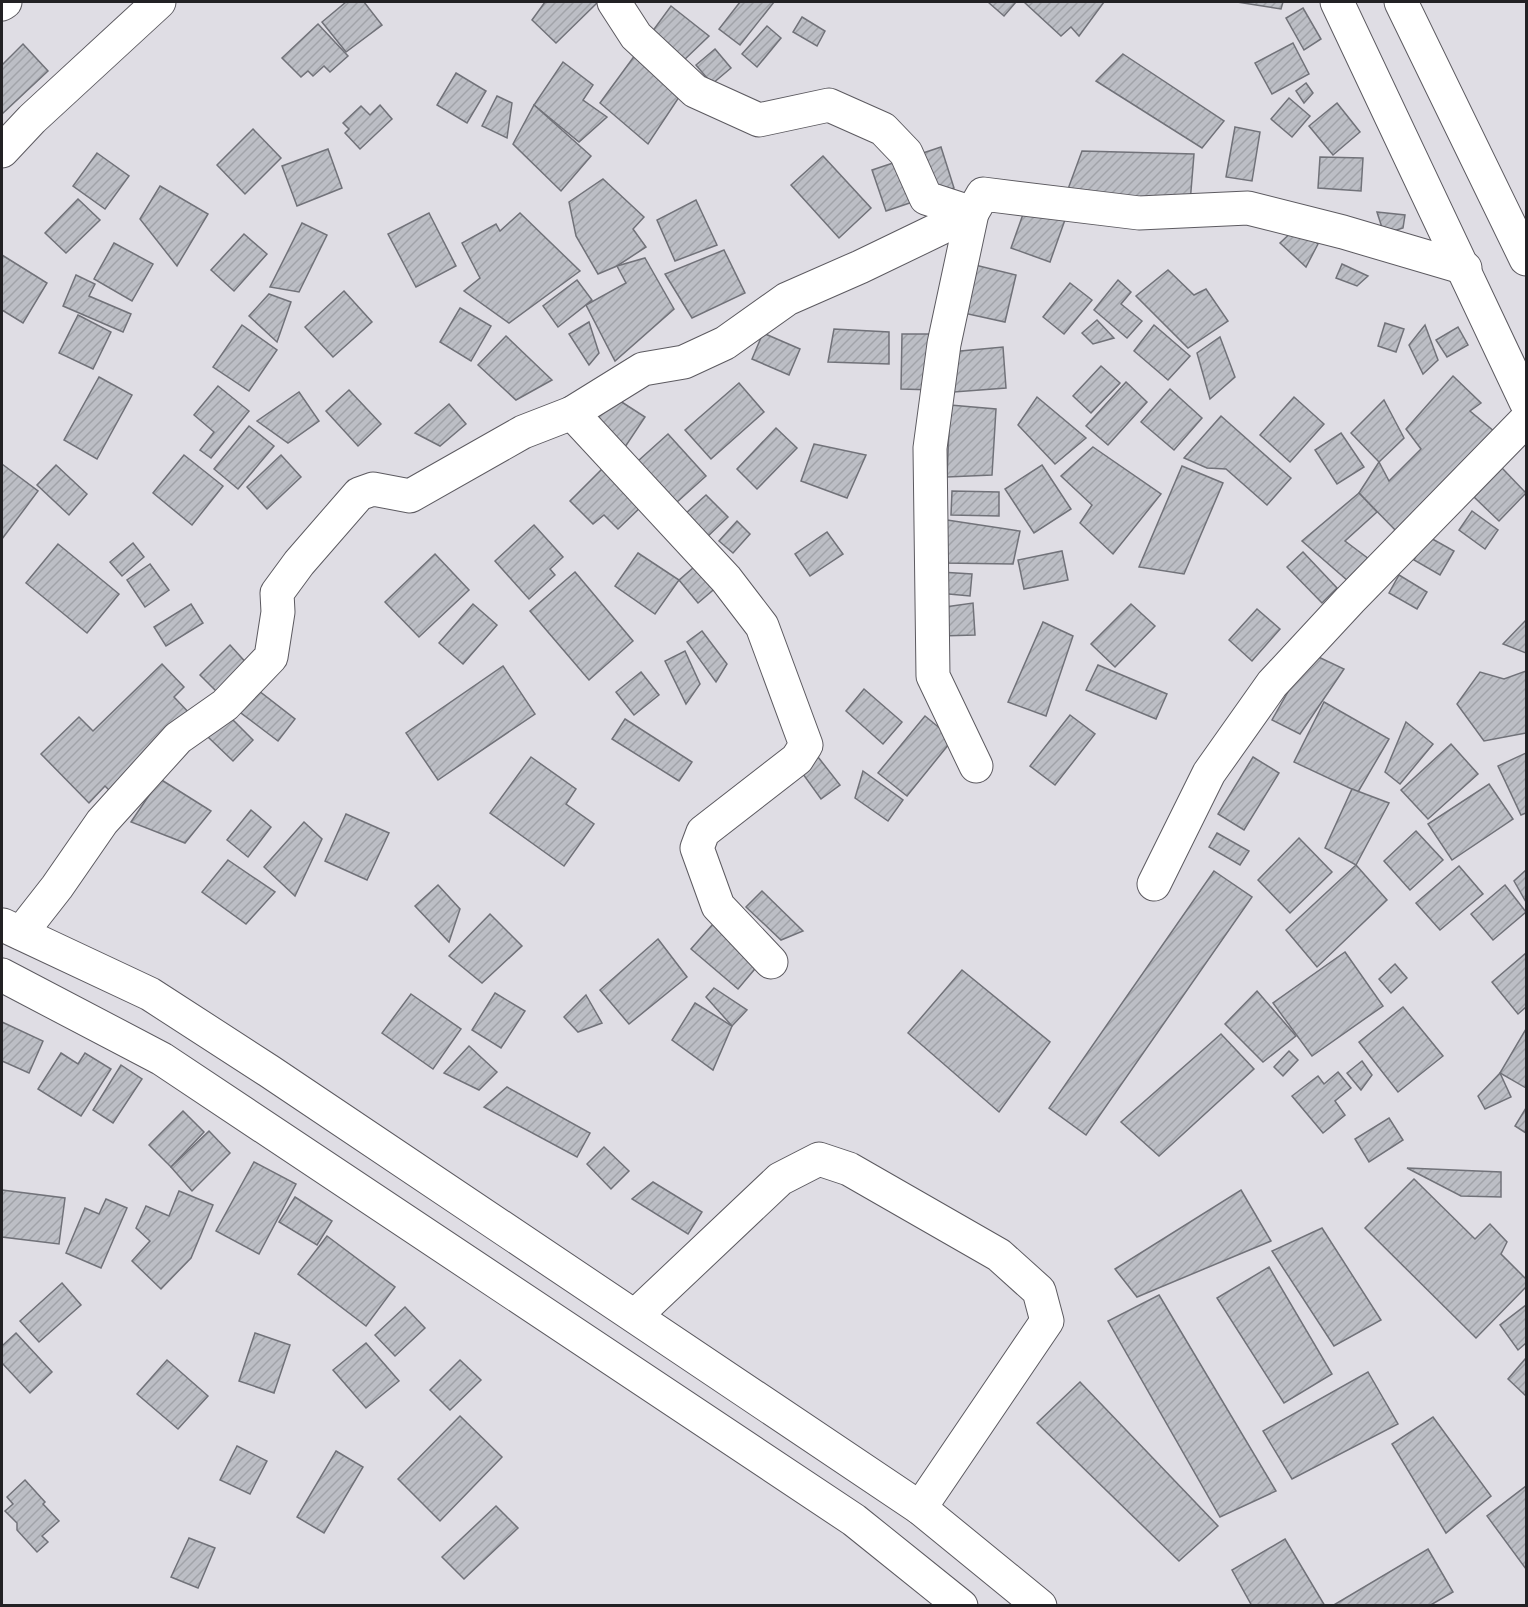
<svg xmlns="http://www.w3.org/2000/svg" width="1528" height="1607" viewBox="0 0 1528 1607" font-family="'DM Sans',sans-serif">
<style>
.building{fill:url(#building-hatch);stroke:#717279;stroke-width:1.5}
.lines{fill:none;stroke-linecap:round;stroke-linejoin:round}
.minor-casing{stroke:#5c5a60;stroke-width:35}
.secondary-casing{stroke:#5c5a60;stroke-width:35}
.minor{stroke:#fff;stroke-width:33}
.secondary{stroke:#fff;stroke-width:33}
</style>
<defs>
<pattern id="building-hatch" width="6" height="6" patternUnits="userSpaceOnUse" patternTransform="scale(1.5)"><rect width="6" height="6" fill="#bcbec5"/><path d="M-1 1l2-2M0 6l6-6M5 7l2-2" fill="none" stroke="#a1a3a9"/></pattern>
</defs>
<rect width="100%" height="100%" fill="#dfdde4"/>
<g class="building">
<path d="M346 2H364L382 25 346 52 322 22Z"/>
<path d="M545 2H598L556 43 532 20Z"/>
<path d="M740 2H774L740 45 719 29Z"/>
<path d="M988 2H1016L1004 16Z"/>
<path d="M1024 2H1104L1079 36 1071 27 1061 36Z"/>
<path d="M1237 2H1283L1281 9Z"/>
<path d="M671 6 709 36 683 61 693 76 648 144 600 103Z"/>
<path d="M1303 8 1321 39 1304 50 1286 18Z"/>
<path d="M802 17 825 31 817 46 793 32Z"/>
<path d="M318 24 348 56 330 72 324 66 313 76 308 71 301 77 282 58Z"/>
<path d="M767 26 781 38 757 67 742 54Z"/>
<path d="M1293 43 1309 74 1272 94 1255 63Z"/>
<path d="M23 44 48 71 2 114V65Z"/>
<path d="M715 49 731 68 712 84 696 65Z"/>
<path d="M1123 54 1224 121 1202 148 1096 81Z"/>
<path d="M563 62 593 85 583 100 607 117 579 142 534 105Z"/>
<path d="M456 73 486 91 467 123 437 105Z"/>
<path d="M1306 83 1313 93 1304 103 1296 91Z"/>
<path d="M497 96 512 103 507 138 482 126Z"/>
<path d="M1289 98 1310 116 1292 137 1271 119Z"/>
<path d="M1337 103 1360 132 1333 155 1309 126Z"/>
<path d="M380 105 392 119 360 149 345 133 349 129 343 123 361 106 370 115Z"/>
<path d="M534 105 591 156 561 191 513 144Z"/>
<path d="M1235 127 1260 132 1252 181 1226 177Z"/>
<path d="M253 129 281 158 245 194 217 165Z"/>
<path d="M941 147 954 188 886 211 872 170Z"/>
<path d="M328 149 342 188 297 206 282 166Z"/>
<path d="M1082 151 1194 154 1190 203 1068 189Z"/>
<path d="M97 153 129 176 105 209 73 186Z"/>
<path d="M823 156 871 208 839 238 791 185Z"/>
<path d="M1320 157 1363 158 1361 191 1318 188Z"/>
<path d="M603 179 644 217 633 229 646 247 617 266 598 274 576 236 569 202Z"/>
<path d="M160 186 208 214 177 266 140 219Z"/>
<path d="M78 199 100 220 66 253 45 233Z"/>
<path d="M696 200 717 245 675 261 657 220Z"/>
<path d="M1027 203 1066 217 1050 262 1011 248Z"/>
<path d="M1377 212 1405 215 1403 228 1384 234Z"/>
<path d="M429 213 456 266 416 287 388 234Z"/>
<path d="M520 213 580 271 509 323 464 291 480 278 462 243 496 224 500 231Z"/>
<path d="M302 223 327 235 299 292 270 287Z"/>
<path d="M1298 226 1318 244 1306 267 1280 243Z"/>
<path d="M244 234 267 254 234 291 211 270Z"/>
<path d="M114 243 153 264 132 301 94 279Z"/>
<path d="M724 250 745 293 692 318 665 274Z"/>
<path d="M2 255 47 283 23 323 2 310Z"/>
<path d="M645 258 674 309 615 361 586 305 626 283 617 266Z"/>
<path d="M971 264 1016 275 1005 322 959 312Z"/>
<path d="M1342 264 1368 276 1357 286 1336 278Z"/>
<path d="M1168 270 1194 295 1206 289 1228 321 1188 348 1136 296Z"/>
<path d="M76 275 95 284 89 296 131 314 123 332 63 306Z"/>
<path d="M577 280 592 300 558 327 543 306Z"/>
<path d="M1118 280 1131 292 1121 304 1142 321 1127 338 1094 310Z"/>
<path d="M1070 283 1092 300 1064 334 1043 317Z"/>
<path d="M344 291 372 322 333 357 305 327Z"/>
<path d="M269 294 291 302 277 342 249 316Z"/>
<path d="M460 308 491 326 471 361 440 342Z"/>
<path d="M78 315 111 332 93 369 59 353Z"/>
<path d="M1097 320 1114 338 1093 344 1082 333Z"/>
<path d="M589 322 599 353 589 365 569 334Z"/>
<path d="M1385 323 1404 329 1396 352 1378 346Z"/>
<path d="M242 325 277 350 249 391 213 367Z"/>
<path d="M1154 325 1190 356 1168 380 1134 351Z"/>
<path d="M1425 325 1438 360 1423 374 1409 345Z"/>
<path d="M1458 327 1468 345 1447 357 1436 340Z"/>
<path d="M834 329 889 332V364L828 362Z"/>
<path d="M763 333 800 349 789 375 752 359Z"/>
<path d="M902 334H935L934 390 901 389Z"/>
<path d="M506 336 552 380 516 400 478 365Z"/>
<path d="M1220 337 1235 377 1210 399 1197 353Z"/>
<path d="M1003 347 1006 388 954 392 950 352Z"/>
<path d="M1101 366 1120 383 1091 413 1073 396Z"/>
<path d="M1453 376 1481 403 1470 411 1495 432 1400 535 1359 493 1379 462 1389 481 1421 449 1406 429Z"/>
<path d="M99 377 132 395 97 459 64 440Z"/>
<path d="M1126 382 1147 402 1108 445 1086 426Z"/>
<path d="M739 383 764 412 711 459 685 430Z"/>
<path d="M218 386 249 411 211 458 200 450 214 432 194 415Z"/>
<path d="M1170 389 1202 418 1174 450 1141 422Z"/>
<path d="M349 390 381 424 358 446 326 411Z"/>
<path d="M299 392 319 421 288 443 257 421Z"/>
<path d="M1037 397 1086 438 1055 464 1018 425Z"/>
<path d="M1294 397 1324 424 1290 462 1260 435Z"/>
<path d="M617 399 645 417 625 447 597 418Z"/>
<path d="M1384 400 1404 438 1379 462 1351 433Z"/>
<path d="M449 404 466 424 440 446 415 433Z"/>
<path d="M950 405 996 409 992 475 947 477Z"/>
<path d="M1221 416 1291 478 1267 505 1226 469 1207 468 1184 458Z"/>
<path d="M249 426 274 446 238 489 214 469Z"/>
<path d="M776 428 797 448 757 489 737 469Z"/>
<path d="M1341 433 1364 467 1337 484 1315 450Z"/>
<path d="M668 434 706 476 676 503 638 461Z"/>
<path d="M814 444 866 455 847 498 801 481Z"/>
<path d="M1093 447 1161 494 1113 554 1080 523 1092 505 1061 476Z"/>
<path d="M184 455 223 486 192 525 153 493Z"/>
<path d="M281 455 301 477 267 509 247 487Z"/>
<path d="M2 464 38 491 2 539Z"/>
<path d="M607 464 645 503 618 529 604 515 593 524 570 501Z"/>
<path d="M56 465 87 494 69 515 37 485Z"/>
<path d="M1042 465 1071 509 1034 533 1005 489Z"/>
<path d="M1182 466 1223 483 1184 574 1139 567Z"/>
<path d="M1502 468 1526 493 1499 521 1474 497Z"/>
<path d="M952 491 999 492V516L951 515Z"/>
<path d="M1359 493 1377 512 1345 541 1377 565 1355 587 1302 541Z"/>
<path d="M706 495 728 517 706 538 684 515Z"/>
<path d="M1472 511 1498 530 1485 549 1459 530Z"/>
<path d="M947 520 1020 531 1013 564 943 563Z"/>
<path d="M737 521 750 534 733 553 719 541Z"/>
<path d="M534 525 563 557 550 569 555 575 529 599 495 561Z"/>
<path d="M827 532 843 554 810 576 795 554Z"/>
<path d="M1427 536 1454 551 1440 575 1414 560Z"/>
<path d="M133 543 144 557 122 576 110 562Z"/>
<path d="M58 544 119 594 87 633 26 583Z"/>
<path d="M1062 551 1068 580 1024 589 1018 560Z"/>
<path d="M1303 552 1337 588 1322 603 1287 567Z"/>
<path d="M638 553 679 580 655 614 615 586Z"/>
<path d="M435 554 469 590 419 637 385 602Z"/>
<path d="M700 562 726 579 698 603 679 580Z"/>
<path d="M150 564 169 590 145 607 127 580Z"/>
<path d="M575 572 633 641 589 680 530 611Z"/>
<path d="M940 572 972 574 970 596 938 593Z"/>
<path d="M1399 575 1427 592 1417 609 1389 593Z"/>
<path d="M973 603 975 635 940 636 938 608Z"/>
<path d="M191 604 203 623 166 646 154 627Z"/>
<path d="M473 604 497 625 463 664 439 643Z"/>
<path d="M1131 604 1155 626 1115 667 1091 644Z"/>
<path d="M1257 609 1280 629 1252 661 1229 640Z"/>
<path d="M1526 620V653L1503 644Z"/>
<path d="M1043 622 1073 636 1046 716 1008 702Z"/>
<path d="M702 631 727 664 716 682 687 642Z"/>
<path d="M230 645 250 667 220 695 200 675Z"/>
<path d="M685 651 700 684 686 704 665 661Z"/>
<path d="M1310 653 1344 669 1300 734 1272 720Z"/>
<path d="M162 664 184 687 174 697 192 716 113 794 105 786 89 803 41 754 79 717 93 731Z"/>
<path d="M1098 665 1167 694 1156 719 1086 690Z"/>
<path d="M503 666 535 714 438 780 406 733Z"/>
<path d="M1526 671V733L1484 741 1457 704 1480 672 1504 679Z"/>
<path d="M641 672 659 695 634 715 616 692Z"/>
<path d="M254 687 295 719 278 741 237 710Z"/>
<path d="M864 689 902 722 883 744 846 711Z"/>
<path d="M1324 702 1389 739 1358 792 1294 762Z"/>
<path d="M1070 715 1095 734 1055 785 1030 766Z"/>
<path d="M229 716 253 740 233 761 208 737Z"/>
<path d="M925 716 953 739 907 796 878 773Z"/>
<path d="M625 719 692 762 679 781 612 739Z"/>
<path d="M1406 722 1433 744 1400 784 1385 772Z"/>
<path d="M1451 744 1478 774 1428 819 1401 790Z"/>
<path d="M1526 753V813L1521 815 1498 766Z"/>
<path d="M531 757 576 789 566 804 594 824 564 866 490 813Z"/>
<path d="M818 757 840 785 821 799 800 770Z"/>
<path d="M1253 757 1279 773 1244 830 1218 814Z"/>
<path d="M863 771 903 800 888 821 855 798Z"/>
<path d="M160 779 211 811 185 843 131 822Z"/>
<path d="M1489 784 1513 819 1452 860 1428 824Z"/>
<path d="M1352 789 1389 803 1356 865 1325 848Z"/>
<path d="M251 810 271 827 248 857 227 840Z"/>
<path d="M346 814 389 833 367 880 325 861Z"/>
<path d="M304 822 322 839 295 896 264 867Z"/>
<path d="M1416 831 1443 860 1410 890 1384 861Z"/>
<path d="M1217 833 1249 851 1240 865 1209 847Z"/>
<path d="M1299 838 1332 872 1290 913 1258 880Z"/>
<path d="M228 860 275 892 246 924 202 892Z"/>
<path d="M1356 865 1387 900 1317 967 1286 930Z"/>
<path d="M1459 866 1483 894 1440 930 1416 903Z"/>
<path d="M1526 870V902L1514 881Z"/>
<path d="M1214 871 1252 897 1086 1135 1049 1108Z"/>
<path d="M438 885 460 909 449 942 415 906Z"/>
<path d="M1505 885 1526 912 1493 940 1471 914Z"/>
<path d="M762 891 803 931 781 940 746 907Z"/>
<path d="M490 914 522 946 482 983 449 956Z"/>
<path d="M713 924 759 964 738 989 691 949Z"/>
<path d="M658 939 687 977 629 1024 600 990Z"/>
<path d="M1345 952 1383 1006 1312 1056 1273 1003Z"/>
<path d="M1526 953V1007L1518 1014 1492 982Z"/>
<path d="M1395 964 1407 978 1391 993 1379 979Z"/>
<path d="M962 970 1050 1042 999 1112 908 1033Z"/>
<path d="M714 988 747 1010 732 1026 706 997Z"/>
<path d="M1257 991 1296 1036 1263 1062 1225 1024Z"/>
<path d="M495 993 525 1011 501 1048 472 1030Z"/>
<path d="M411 994 461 1029 433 1069 382 1033Z"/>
<path d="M586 995 602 1023 578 1032 564 1017Z"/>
<path d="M695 1003 732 1026 713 1070 672 1040Z"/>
<path d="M1403 1007 1443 1056 1398 1092 1359 1042Z"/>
<path d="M2 1022 43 1041 29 1073 2 1061Z"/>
<path d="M1526 1029V1088L1500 1073Z"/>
<path d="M1221 1034 1254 1069 1159 1156 1121 1122Z"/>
<path d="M469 1046 497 1072 479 1090 444 1073Z"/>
<path d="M1289 1051 1298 1060 1283 1076 1274 1067Z"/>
<path d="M61 1053 78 1064 85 1053 111 1069 81 1116 38 1089Z"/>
<path d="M1362 1061 1372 1075 1361 1090 1347 1073Z"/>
<path d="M121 1065 142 1079 113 1123 93 1110Z"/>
<path d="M1338 1072 1351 1088 1335 1101 1345 1115 1323 1133 1292 1096 1318 1076 1324 1084Z"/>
<path d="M1500 1073 1511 1097 1485 1109 1478 1096Z"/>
<path d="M507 1087 590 1133 577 1157 484 1107Z"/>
<path d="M1526 1108V1133L1515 1126Z"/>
<path d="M183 1111 204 1132 171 1167 149 1145Z"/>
<path d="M1389 1118 1403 1140 1369 1162 1355 1139Z"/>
<path d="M209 1131 230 1153 192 1191 171 1167Z"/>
<path d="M604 1147 629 1171 611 1189 587 1164Z"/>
<path d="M254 1162 296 1184 259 1254 216 1231Z"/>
<path d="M1407 1168 1501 1172V1197L1461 1196Z"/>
<path d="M1414 1179 1475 1239 1490 1224 1507 1242 1501 1254 1526 1279V1287L1476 1338 1365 1228Z"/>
<path d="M653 1182 702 1212 688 1234 632 1199Z"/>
<path d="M2 1190 65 1198 59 1244 2 1237Z"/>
<path d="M1241 1190 1271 1241 1137 1297 1115 1269Z"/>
<path d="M179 1191 213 1205 191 1258 161 1289 132 1261 150 1241 136 1228 146 1206 169 1216Z"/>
<path d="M295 1197 332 1221 317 1245 279 1222Z"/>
<path d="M106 1199 127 1208 101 1268 66 1253 85 1208 99 1214Z"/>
<path d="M1322 1228 1381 1320 1334 1346 1272 1251Z"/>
<path d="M327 1236 395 1287 366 1326 298 1274Z"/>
<path d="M1269 1267 1332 1374 1284 1403 1217 1298Z"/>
<path d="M62 1283 81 1305 39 1342 20 1321Z"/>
<path d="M1159 1295 1276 1491 1220 1517 1108 1321Z"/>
<path d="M1526 1305V1343L1518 1350 1500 1325Z"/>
<path d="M405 1307 425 1328 395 1356 375 1335Z"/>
<path d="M16 1333 52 1372 30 1393 2 1363V1346Z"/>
<path d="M255 1333 290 1345 274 1393 239 1381Z"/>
<path d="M366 1343 399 1381 366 1408 333 1370Z"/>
<path d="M1526 1358V1396L1508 1379Z"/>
<path d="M167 1360 208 1396 178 1429 137 1394Z"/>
<path d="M460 1360 481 1380 450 1410 430 1390Z"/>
<path d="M1368 1372 1398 1424 1292 1479 1263 1431Z"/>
<path d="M1080 1382 1218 1526 1179 1561 1037 1423Z"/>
<path d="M460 1416 502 1457 440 1521 398 1479Z"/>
<path d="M1433 1417 1491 1496 1446 1533 1392 1444Z"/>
<path d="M237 1446 267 1461 250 1494 220 1480Z"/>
<path d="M336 1451 363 1467 324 1533 297 1517Z"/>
<path d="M25 1480 45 1502 43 1504 59 1521 42 1536 48 1542 37 1552 17 1530V1523L5 1511 13 1504 7 1497Z"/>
<path d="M1526 1486V1569L1487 1516Z"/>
<path d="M496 1506 518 1528 464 1579 442 1557Z"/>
<path d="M189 1538 215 1548 198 1588 171 1577Z"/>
<path d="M1285 1539 1325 1606H1252L1232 1570Z"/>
<path d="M1428 1549 1453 1592 1429 1606H1332Z"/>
</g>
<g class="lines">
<defs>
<g id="minor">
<path d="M614 2 636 36 695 91 759 120 829 105 883 129 906 153 926 198 972 213"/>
<path d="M1337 2 1526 402"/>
<path d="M1401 2 1526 259"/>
<path d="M2 151 32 119 159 2"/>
<path d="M572 413 726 579 762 626 806 745 797 759 703 832 697 848 718 906 771 962"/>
<path d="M976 766 933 676 930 448 944 344 972 213 983 194 1139 213 1248 208 1343 232 1465 268"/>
<path d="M1154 884 1209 773 1272 684 1350 600 1526 420"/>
<path d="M3 925 150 994 269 1071 920 1508 1040 1606"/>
<path d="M21 933 57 887 102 822 178 738 225 705 271 657 278 612 277 593 299 563 359 494 373 489 410 496 523 432 572 413 643 369 684 362 725 343 787 299 860 267 972 213"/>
<path d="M2 975 162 1059 854 1520 961 1606"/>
<path d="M635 1316 780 1179 819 1159 849 1169 999 1255 1039 1291 1047 1321 920 1508"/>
</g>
<path id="secondary" d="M2 4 5 2"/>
</defs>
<use href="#minor" class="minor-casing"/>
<use href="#secondary" class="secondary-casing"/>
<use href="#minor" class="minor"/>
<use href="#secondary" class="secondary"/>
</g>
<rect width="1528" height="1607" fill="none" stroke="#222124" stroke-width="6"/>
</svg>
